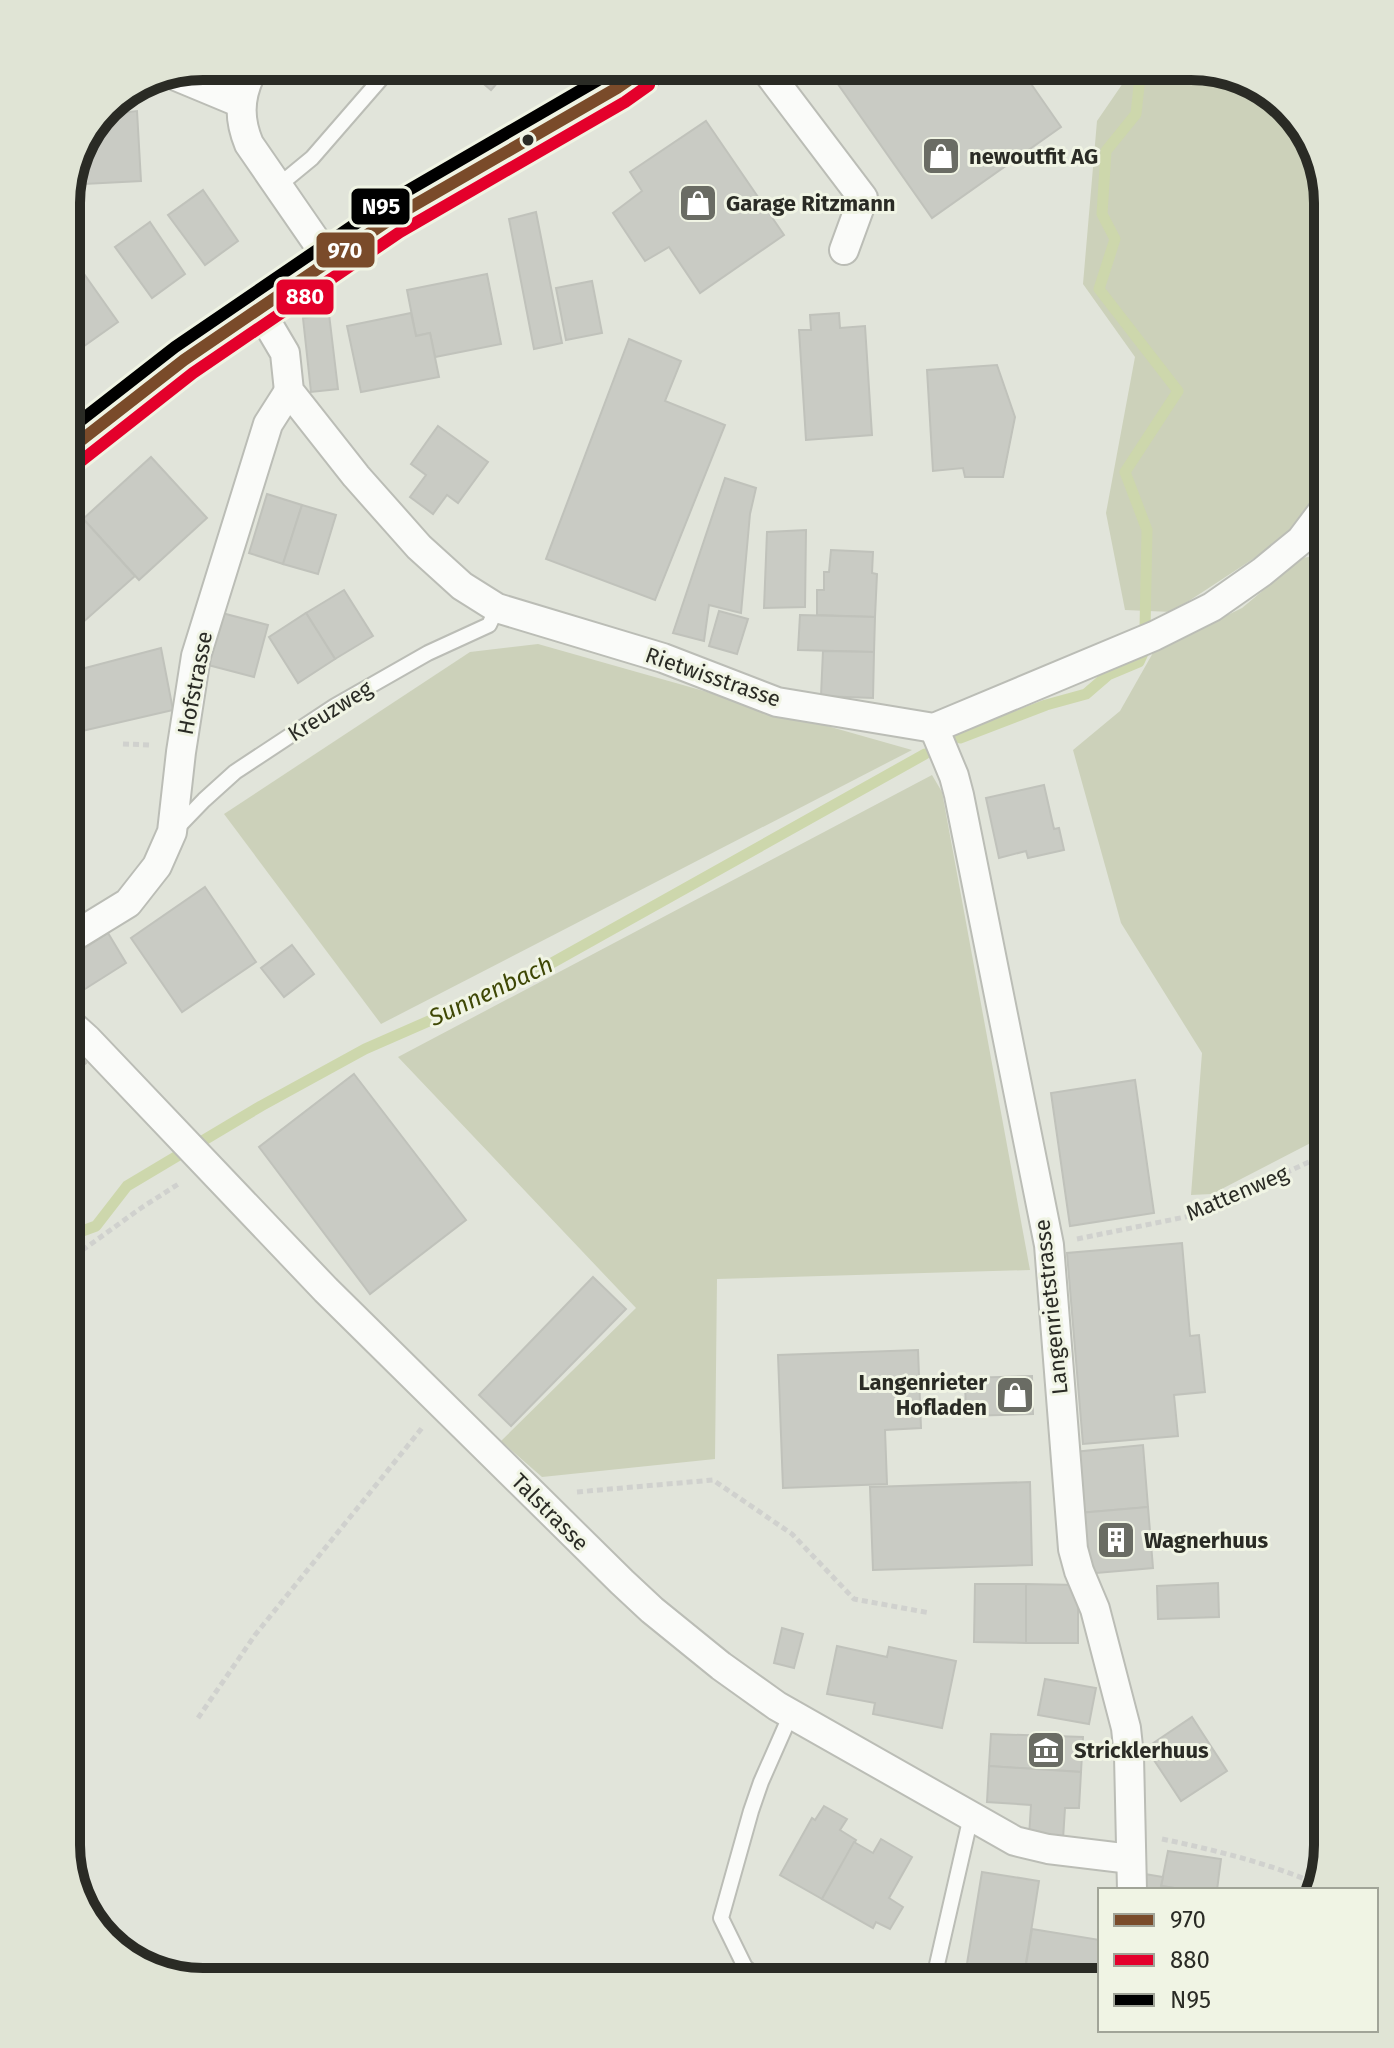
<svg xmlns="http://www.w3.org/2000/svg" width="1394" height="2048" viewBox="0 0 1394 2048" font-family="'Fira Sans',sans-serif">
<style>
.green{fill:#ccd1ba}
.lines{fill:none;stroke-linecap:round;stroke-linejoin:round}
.stream{stroke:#cdd7ac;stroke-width:11}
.building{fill:#c9cbc4;stroke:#c0c2bb;stroke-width:2}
.lane-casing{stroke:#bbbdb6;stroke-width:18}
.street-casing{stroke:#bbbdb6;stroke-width:32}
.secondary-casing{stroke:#bbbdb6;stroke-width:46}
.path{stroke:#d0d1ce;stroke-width:5;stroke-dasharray:6 4;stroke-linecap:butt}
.lane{stroke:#fafbf9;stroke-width:14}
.street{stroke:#fafbf9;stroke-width:28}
.secondary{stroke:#fafbf9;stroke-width:42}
.bus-1-casing{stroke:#f0f4e4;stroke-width:18}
.bus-2-casing{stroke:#f0f4e4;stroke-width:18}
.bus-3-casing{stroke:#f0f4e4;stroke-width:18}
.bus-1{stroke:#7a4b2a;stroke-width:12}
.bus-2{stroke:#e4002b;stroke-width:12}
.bus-3{stroke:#000;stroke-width:12}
.bus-dot{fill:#2a2b25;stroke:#f0f4e4;stroke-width:3}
.labels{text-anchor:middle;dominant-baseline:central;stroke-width:6;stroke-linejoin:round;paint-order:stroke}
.poi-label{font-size:22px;font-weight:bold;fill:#2a2b25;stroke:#f0f4e4;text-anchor:start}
.street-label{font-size:22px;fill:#2a2b25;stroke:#f0f4e4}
.water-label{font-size:24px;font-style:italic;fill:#3e4704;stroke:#f0f4e4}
.rim{fill:none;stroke:#2a2b25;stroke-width:10}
.line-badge{stroke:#f0f4e4;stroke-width:3}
.badge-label{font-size:22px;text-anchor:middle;font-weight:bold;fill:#fff}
</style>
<rect width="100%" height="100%" fill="#e1e4da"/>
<g class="green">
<path d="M1199 66 1260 85 1310 135 1328 203V486L1300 528 1172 612 1125 610 1106 513 1135 357 1083 284 1097 121 1134 67Z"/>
<path d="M1328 554V1134L1212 1194 1191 1195 1202 1053 1121 923 1073 750 1120 711 1154 651 1242 608 1302 558Z"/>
<path d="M538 644 912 750 381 1024 224 814 470 652Z"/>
<path d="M932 775 942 792 1030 1270 717 1279 715 1459 542 1477 501 1441 636 1308 398 1057Z"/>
</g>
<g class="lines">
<g class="stream">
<path d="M1141 67 1136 114 1106 151 1102 214 1115 239 1099 289 1178 391 1125 472 1147 530 1145 629"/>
<path d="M960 738 1046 705 1086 694 1108 675 1139 662 1145 649"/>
<path d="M66 1237 96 1226 127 1186 261 1106 365 1049 518 982 925 754"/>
</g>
</g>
<g class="building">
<path d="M1020 68 1061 127 932 218 828 70Z"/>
<path d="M471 73H506L491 90Z"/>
<path d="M137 111 141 181 84 184 82 159 103 115Z"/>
<path d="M706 121 784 235 700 293 669 247 645 261 613 213 642 191 630 172Z"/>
<path d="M203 190 238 241 205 265 168 215Z"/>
<path d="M536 212 562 343 534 349 509 219Z"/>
<path d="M150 222 185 274 152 298 115 247Z"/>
<path d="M82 271 118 322 84 346 66 321V282Z"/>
<path d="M487 274 501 344 435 357 430 333 416 336 407 290Z"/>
<path d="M592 281 602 333 566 340 556 288Z"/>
<path d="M411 313 416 336 430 333 439 377 361 392 347 326Z"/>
<path d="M839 313 840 328 865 326 872 435 806 440 799 330H811L810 315Z"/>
<path d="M329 314 338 389 311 392 303 318Z"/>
<path d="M629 339 681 361 665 401 725 425 655 600 546 559Z"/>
<path d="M997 365 1015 417 1003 477H965L963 468 933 471 927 370Z"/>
<path d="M438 426 488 462 458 503 447 495 433 514 410 497 426 475 411 464Z"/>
<path d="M151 457 207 518 139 580 83 519Z"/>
<path d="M725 478 756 488 750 514 741 613 709 605 704 641 673 633Z"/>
<path d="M267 494 302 505 283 564 249 553Z"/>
<path d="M302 505 336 515 318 574 283 564Z"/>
<path d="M78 513 135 576 71 633 66 628V524Z"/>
<path d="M806 530 805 607 764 608 767 532Z"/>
<path d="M831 550 873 552 872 573 877 574 875 617 817 615V590H824V572H829Z"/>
<path d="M344 590 373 636 335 659 306 613Z"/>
<path d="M719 611 748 619 737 654 709 646Z"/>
<path d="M222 613 268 625 254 677 208 665Z"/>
<path d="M306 613 335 659 298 683 269 637Z"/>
<path d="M800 615 875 617 874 652 798 650Z"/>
<path d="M161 648 173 710 82 731 70 672Z"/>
<path d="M823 651 874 652 873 698 821 696Z"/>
<path d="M1044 785 1054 829 1059 828 1064 850 1028 858 1026 851 999 858 986 798Z"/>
<path d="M205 887 256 962 182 1012 131 938Z"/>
<path d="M108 933 126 963 66 1001V960Z"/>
<path d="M292 945 314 974 284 997 261 968Z"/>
<path d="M67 1038 86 1063 66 1079V1039Z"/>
<path d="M354 1074 466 1220 370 1294 259 1147Z"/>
<path d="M1135 1080 1154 1213 1070 1226 1051 1093Z"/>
<path d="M1182 1243 1190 1336 1199 1335 1205 1392 1174 1395 1178 1436 1083 1444 1067 1253Z"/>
<path d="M593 1277 626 1309 511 1426 479 1395Z"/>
<path d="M918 1350 921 1428 885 1430 887 1484 783 1488 778 1355Z"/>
<path d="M1032 1376 1033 1414 966 1416 965 1378Z"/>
<path d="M1143 1445 1148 1507 1079 1513 1074 1452Z"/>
<path d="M1030 1482 1032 1565 873 1570 870 1487Z"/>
<path d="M1148 1507 1153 1568 1085 1574 1079 1513Z"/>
<path d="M1218 1583 1219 1617 1158 1619 1157 1586Z"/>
<path d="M975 1584H1026V1643L974 1642Z"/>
<path d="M1026 1584 1078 1585V1643H1026Z"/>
<path d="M782 1628 803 1634 794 1668 774 1663Z"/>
<path d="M837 1646 887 1657 889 1647 956 1661 942 1728 873 1714 875 1703 827 1694Z"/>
<path d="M1045 1679 1096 1688 1089 1724 1038 1715Z"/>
<path d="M1192 1717 1227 1771 1181 1801 1146 1748Z"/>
<path d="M991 1734 1083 1737 1081 1772 989 1766Z"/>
<path d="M989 1766 1081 1772 1079 1808H1065L1063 1839 1029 1837 1031 1805 987 1802Z"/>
<path d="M824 1806 847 1819 840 1830 856 1840 822 1899 780 1875 812 1818 815 1820Z"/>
<path d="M881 1839 912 1857 889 1898 903 1907 890 1929 876 1922 873 1928 822 1899 854 1842 873 1853Z"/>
<path d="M1168 1851 1221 1859 1217 1890H1188L1161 1886Z"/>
<path d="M982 1872 1039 1881 1023 1982H964Z"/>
<path d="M1145 1874 1163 1877 1161 1886 1188 1890H1143Z"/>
<path d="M1032 1929 1100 1940V1982H1023Z"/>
</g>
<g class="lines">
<defs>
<g id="lane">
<path d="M278 186 312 158 385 74"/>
<path d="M176 829 204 800 235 772 335 706 428 653 489 625 497 608"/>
<path d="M762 1981 745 1967 721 1918 751 1811 761 1782 791 1714"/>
<path d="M933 1982 971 1816"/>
</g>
<g id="street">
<path d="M766 70 863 198 844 250"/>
<path d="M250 75C239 99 239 120 249 144L329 260"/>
<path d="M176 76 241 103"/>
<path d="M259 309 285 353 289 391 356 476 419 547 462 586 497 608 663 658 777 702 934 728 1154 636 1212 607 1262 572 1301 540 1328 504"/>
<path d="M934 728 954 776 959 795 1049 1245 1073 1549 1079 1571 1095 1609 1126 1728 1129 1756 1132 1890"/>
<path d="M66 941 128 903 157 866 172 832 181 752 196 656 268 424 289 391"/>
<path d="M66 1020 87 1039 326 1290 622 1582 652 1610 721 1666 777 1706 1015 1841 1048 1849 1131 1859"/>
</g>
<path id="secondary" d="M66 452 184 360 329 260 392 218 617 88 640 72"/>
</defs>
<use href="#lane" class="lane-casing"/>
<use href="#street" class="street-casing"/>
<use href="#secondary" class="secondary-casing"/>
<g class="path">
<path d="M123 744 151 745"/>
<path d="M1077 1239 1195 1215 1328 1153"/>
<path d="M66 1262 141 1208 180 1183"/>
<path d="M577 1492 713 1480 792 1534 854 1599 930 1613"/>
<path d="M198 1718 255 1635 422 1428"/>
<path d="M1162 1839C1215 1850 1268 1863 1317 1884"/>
</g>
<use href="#lane" class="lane"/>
<use href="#street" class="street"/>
<use href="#secondary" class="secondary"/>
<defs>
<path id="bus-1" d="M66 452 184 360 392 218 617 88 640 72"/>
<path id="bus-2" d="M76 465 193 373 400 232 625 102 649 85"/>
<path id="bus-3" d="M66 432 175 347 383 205 612 72"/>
</defs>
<use href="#bus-1" class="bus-1-casing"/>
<use href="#bus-2" class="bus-2-casing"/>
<use href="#bus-3" class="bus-3-casing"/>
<use href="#bus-1" class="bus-1"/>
<use href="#bus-2" class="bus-2"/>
<use href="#bus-3" class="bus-3"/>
</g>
<defs>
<symbol id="shop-square" viewBox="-11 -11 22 22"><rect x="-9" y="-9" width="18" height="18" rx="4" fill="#6a6c64" stroke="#f0f4e4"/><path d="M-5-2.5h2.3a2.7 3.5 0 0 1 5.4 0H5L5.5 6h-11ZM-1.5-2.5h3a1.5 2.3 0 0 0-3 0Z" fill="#fff"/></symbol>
<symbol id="building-square" viewBox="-11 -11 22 22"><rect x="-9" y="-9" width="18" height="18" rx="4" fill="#6a6c64" stroke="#f0f4e4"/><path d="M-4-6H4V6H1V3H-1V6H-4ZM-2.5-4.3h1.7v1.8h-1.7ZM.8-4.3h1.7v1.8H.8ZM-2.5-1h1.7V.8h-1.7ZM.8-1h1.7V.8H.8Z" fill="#fff"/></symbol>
<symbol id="museum-square" viewBox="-11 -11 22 22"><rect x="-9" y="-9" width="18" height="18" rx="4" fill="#6a6c64" stroke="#f0f4e4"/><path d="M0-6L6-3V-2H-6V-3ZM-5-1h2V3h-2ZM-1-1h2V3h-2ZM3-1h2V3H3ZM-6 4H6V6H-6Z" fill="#fff"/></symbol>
</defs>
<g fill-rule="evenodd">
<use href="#shop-square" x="919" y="134" width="44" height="44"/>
<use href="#shop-square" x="676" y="181" width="44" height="44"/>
<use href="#shop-square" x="993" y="1373" width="44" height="44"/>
<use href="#building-square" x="1094" y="1518" width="44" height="44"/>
<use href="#museum-square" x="1024" y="1728" width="44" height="44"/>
</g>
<circle class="bus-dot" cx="528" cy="140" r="7"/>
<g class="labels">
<g class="poi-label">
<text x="969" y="156">newoutfit AG</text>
<text x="726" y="203">Garage Ritzmann</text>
<text x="987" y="1382" text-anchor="end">Langenrieter<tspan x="987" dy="25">Hofladen</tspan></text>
<text x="1144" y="1540">Wagnerhuus</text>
<text x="1074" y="1750">Stricklerhuus</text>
</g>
<g class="street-label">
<text transform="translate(713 677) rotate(19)">Rietwisstrasse</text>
<text transform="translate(195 683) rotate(-79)">Hofstrasse</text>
<text transform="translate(330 711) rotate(-32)">Kreuzweg</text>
<text transform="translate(1237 1193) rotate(-23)">Mattenweg</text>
<text transform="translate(1051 1307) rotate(-96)">Langenrietstrasse</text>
<text transform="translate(550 1512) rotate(45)">Talstrasse</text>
</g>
<g class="water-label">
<text transform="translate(491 991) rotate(-25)">Sunnenbach</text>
</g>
</g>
<path d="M0 0H1394V2048H0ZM203 80H1191A123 123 0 0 1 1314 203V1845A123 123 0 0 1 1191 1968H203A123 123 0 0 1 80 1845V203A123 123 0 0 1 203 80Z" fill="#e0e4d5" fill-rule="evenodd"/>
<path class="rim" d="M203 80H1191A123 123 0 0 1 1314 203V1845A123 123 0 0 1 1191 1968H203A123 123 0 0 1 80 1845V203A123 123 0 0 1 203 80Z"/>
<g class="line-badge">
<rect x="350" y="187" width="61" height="39" rx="8" fill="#000"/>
<rect x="315" y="231" width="61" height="38" rx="8" fill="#7a4b2a"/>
<rect x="275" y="278" width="60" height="38" rx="8" fill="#e4002b"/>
</g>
<g class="badge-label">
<text x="381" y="214">N95</text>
<text x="345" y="258">970</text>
<text x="305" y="304">880</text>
</g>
<rect x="1098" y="1888" width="280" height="144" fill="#f0f4e4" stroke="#a1a498" stroke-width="2"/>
<rect x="1114" y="1914" width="40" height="12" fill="#7a4b2a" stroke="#a1a498" stroke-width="2"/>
<text x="1170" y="1928" font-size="24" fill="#2a2b25">970</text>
<rect x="1114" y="1954" width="40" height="12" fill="#e4002b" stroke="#a1a498" stroke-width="2"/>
<text x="1170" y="1968" font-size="24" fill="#2a2b25">880</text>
<rect x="1114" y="1994" width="40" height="12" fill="#000000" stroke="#a1a498" stroke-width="2"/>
<text x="1170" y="2008" font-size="24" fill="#2a2b25">N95</text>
</svg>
